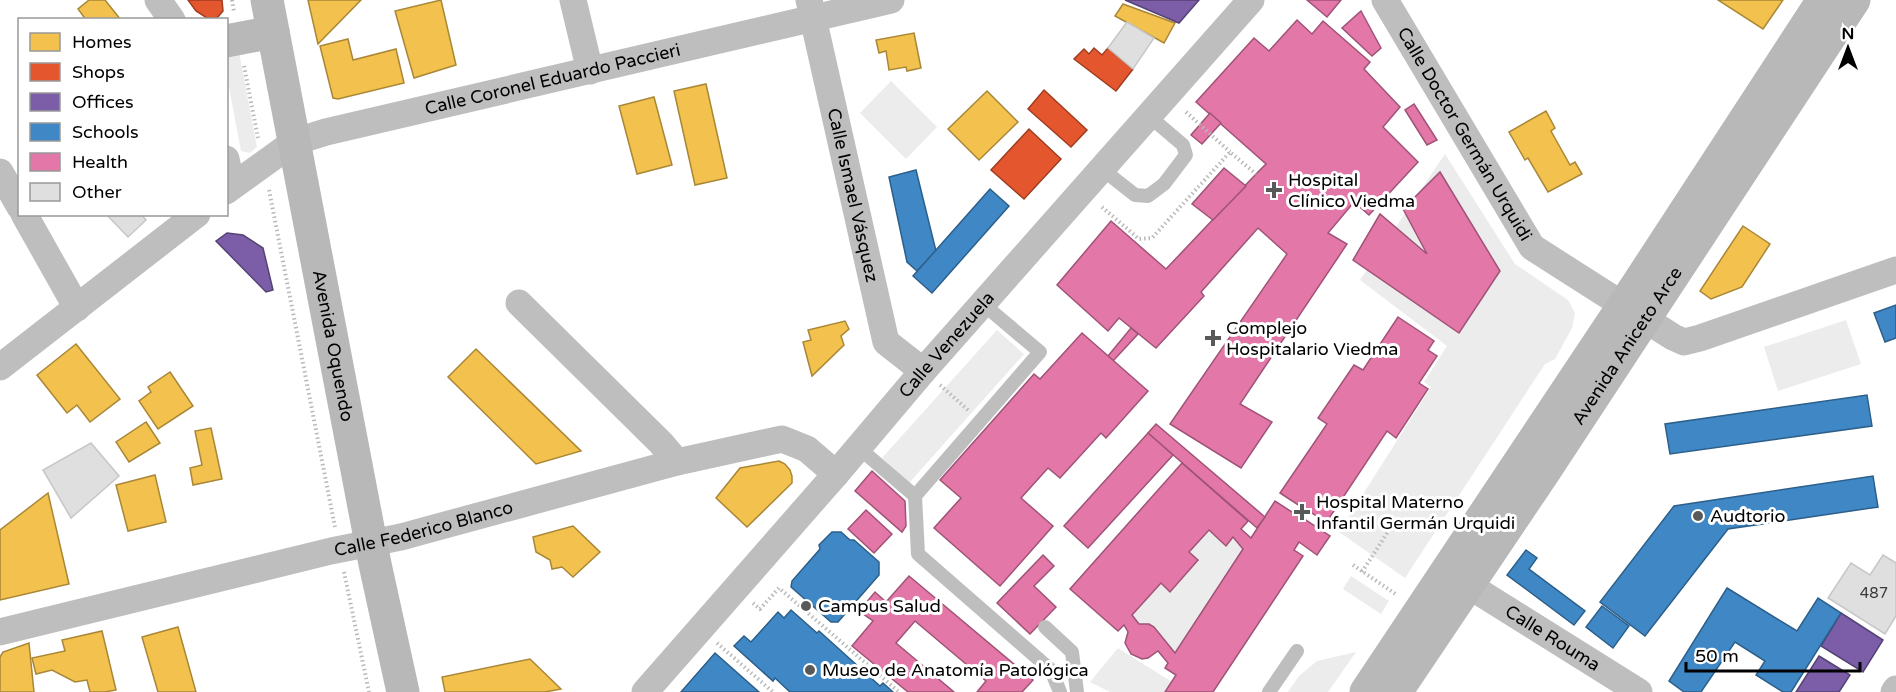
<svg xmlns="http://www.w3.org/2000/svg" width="1896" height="692" viewBox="0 0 1896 692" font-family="'Varela Round',sans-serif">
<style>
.green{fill:#ececec}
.homes{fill:#f2c14e;stroke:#a98737;stroke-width:1.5}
.shops{fill:#e4572e;stroke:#a03d20;stroke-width:1.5}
.offices{fill:#7b5ea7;stroke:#564275;stroke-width:1.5}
.schools{fill:#3f88c5;stroke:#2c5f8a;stroke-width:1.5}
.health{fill:#e377a8;stroke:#9f5376;stroke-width:1.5;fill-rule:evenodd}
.building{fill:#dfdfdf;stroke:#c7c7c7;stroke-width:1.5}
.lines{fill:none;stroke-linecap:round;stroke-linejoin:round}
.path{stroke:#b9b9b9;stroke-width:4;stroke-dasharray:1.5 3;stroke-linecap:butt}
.lane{stroke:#bebebe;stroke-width:14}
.street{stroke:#bebebe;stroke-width:27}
.secondary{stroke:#b8b8b8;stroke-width:33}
.poi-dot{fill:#595959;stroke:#fff;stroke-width:2}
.labels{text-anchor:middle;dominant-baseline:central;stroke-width:6;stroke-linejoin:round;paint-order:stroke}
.number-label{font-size:15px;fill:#383838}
.street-label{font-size:18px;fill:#000;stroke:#fff}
.poi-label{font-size:18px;fill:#000;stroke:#fff;text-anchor:start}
</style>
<rect width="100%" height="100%" fill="#fff"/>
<g class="green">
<path d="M226 50 239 52 257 147 250 153 241 151 227 77Z"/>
<path d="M891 81 937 127 906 159 860 113Z"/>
<path d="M1445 154 1515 264 1568 300 1575 313 1572 328 1555 359 1545 364 1405 578 1339 532 1431 387 1424 382 1447 346 1360 280Z"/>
<path d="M1846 320 1861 364 1778 391 1764 347Z"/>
<path d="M997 330 1024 354 909 483 882 458Z"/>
<path d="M1209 530 1226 546 1233 537 1243 549 1175 653 1154 627 1149 624H1139L1132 615 1161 583 1170 591 1198 561 1189 552Z"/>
<path d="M1351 576 1389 601 1381 614 1343 589Z"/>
<path d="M1118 648 1172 682 1165 692H1110L1090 682Z"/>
<path d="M1356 652 1328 692H1288L1299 676 1317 661Z"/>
</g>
<g class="homes">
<path d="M89 0H105L121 20H86L78 9Z"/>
<path d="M308 0H361L318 44Z"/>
<path d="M441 0 456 65 414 78 395 11Z"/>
<path d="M1718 0H1783L1763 29Z"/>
<path d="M1123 4 1175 23 1164 43 1115 16Z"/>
<path d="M914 33 921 68 907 71 906 67 889 70 886 51 879 53 876 40Z"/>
<path d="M348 39 353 60 396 49 404 83 338 99 333 98 320 46Z"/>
<path d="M706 84 727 178 695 185 674 91Z"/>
<path d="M987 91 1018 122 979 160 948 129Z"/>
<path d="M654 97 672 165 637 174 619 106Z"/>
<path d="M1546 111 1555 128 1551 131 1570 165 1575 162 1582 174 1548 192 1528 158 1525 160 1509 132Z"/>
<path d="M1743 226 1770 244 1742 287 1711 299 1700 291Z"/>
<path d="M845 321 849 329 841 336 844 345 812 376 803 342 811 340 808 330Z"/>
<path d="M76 344 120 399 90 422 77 405 67 413 37 375Z"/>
<path d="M476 349 581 451 536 464 448 377Z"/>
<path d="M170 372 193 406 158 429 139 401 151 392 148 387Z"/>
<path d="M146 422 160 443 129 462 116 442Z"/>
<path d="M211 428 222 479 193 485 190 468 202 465 195 431Z"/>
<path d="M779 461 785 464 790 470 792 476V483L747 527 716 498 740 468Z"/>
<path d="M155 475 166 522 128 531 116 485Z"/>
<path d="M48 493 69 584 0 600V530Z"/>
<path d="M573 526 600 552 573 577 562 567 552 569 550 560 536 552 533 537Z"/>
<path d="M178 627 196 692H158L142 637Z"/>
<path d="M102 631 116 690 105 692H90L87 680 75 682 52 670 36 674 32 658 65 651 62 640Z"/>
<path d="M29 643 34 692H0V657L3 652Z"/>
<path d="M530 659 561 689 545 692H445L442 677Z"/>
</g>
<g class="shops">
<path d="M188 0H222L223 11 217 18H207L196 11Z"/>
<path d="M1094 48 1102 55 1108 48 1133 69 1116 91 1074 59 1084 49 1089 54Z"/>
<path d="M1044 90 1087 130 1071 147 1028 109Z"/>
<path d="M1029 129 1061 159 1024 199 991 170Z"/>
</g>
<g class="offices">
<path d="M1125 0H1199L1179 23Z"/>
<path d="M227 233 243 235 263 248 273 290 266 292 216 241Z"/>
<path d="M1841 613 1883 640 1863 672 1821 646Z"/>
<path d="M1819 656 1850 675 1839 692H1796Z"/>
</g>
<g class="schools">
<path d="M916 170 936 251 917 271 907 262 889 177Z"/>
<path d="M990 189 1009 206 932 293 913 276Z"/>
<path d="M1896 305V338L1885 342 1874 313Z"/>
<path d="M1867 395 1872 426 1670 454 1665 424Z"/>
<path d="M1873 476 1878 507 1728 529 1645 636 1600 602 1674 506Z"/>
<path d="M832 532H841L850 540H854L879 562V575L838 622H831L791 587 792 581 820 549 819 545Z"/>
<path d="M1526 550 1537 558 1529 569 1585 611 1574 625 1507 575Z"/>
<path d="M1727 588 1797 631 1818 598 1841 613 1791 692H1783L1756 675 1765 661 1735 642 1701 692H1684L1669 681Z"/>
<path d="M1602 606 1629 626 1613 648 1586 627Z"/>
<path d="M791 610 817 633 819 631 880 686 883 683 893 692H790L775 678 773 681 734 646 744 636 751 642 778 612 784 618Z"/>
<path d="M715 653 759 692H681Z"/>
</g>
<g class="health">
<path d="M1307 0H1341L1327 17Z"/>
<path d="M1361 11 1381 48 1372 56 1342 28Z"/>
<path d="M1297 20 1312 34 1323 21 1370 62 1364 69 1400 107 1383 127 1418 162 1369 215 1354 202 1328 233 1347 244 1240 404 1272 422 1241 468 1170 424 1287 254 1258 228 1201 292 1204 296 1156 348 1119 318 1108 331 1057 285 1111 221 1166 269 1256 174 1266 164 1196 102 1254 38 1269 51Z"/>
<path d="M1414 104 1437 140 1427 145 1405 110Z"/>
<path d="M1210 113 1221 123 1202 144 1191 135Z"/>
<path d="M1224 168 1246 186 1213 220 1192 204Z"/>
<path d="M1440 172 1500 271 1459 333 1353 260 1380 214 1427 254 1403 209Z"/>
<path d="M1398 317 1434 341 1428 350 1437 356 1419 383 1428 389 1396 438 1387 431 1326 523 1309 511 1303 518 1330 536 1317 555 1299 542 1294 550 1303 556 1213 692H1165L1176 675 1165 668 1168 663 1158 651 1148 658 1142 659 1131 654 1125 643 1128 632 1124 625 1118 631 1070 589 1182 463 1248 521 1241 529 1251 538 1275 501 1295 514 1300 506 1280 493 1327 424 1318 418 1354 365 1363 370ZM1209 530 1226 546 1233 537 1243 549 1175 653 1154 627 1149 624H1139L1132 615 1161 583 1170 592 1198 560 1189 552Z"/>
<path d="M1131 328 1138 334 1113 361 1108 356Z"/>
<path d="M1082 333 1148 391 1106 438 1101 433 1060 478 1048 468 1021 498 1053 526 1000 586 934 528 961 498 940 480 1034 374 1040 379Z"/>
<path d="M1156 424 1265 517 1257 528 1148 433Z"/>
<path d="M1148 433 1173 455 1088 548 1064 526Z"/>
<path d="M872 471 905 501 906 526 902 532 855 491Z"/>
<path d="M866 510 892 534 874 553 848 529Z"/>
<path d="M1043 555 1054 566 1034 586 1056 607 1030 634 997 603Z"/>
<path d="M909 576 1033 680 1022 692H977L986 681 915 621 896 643 954 692H908L852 646 873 621 859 611 875 592 886 602Z"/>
</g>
<g class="building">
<path d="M1127 22 1154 38 1133 69 1108 48Z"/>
<path d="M106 214H141L146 220 128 237Z"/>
<path d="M91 443 119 476 71 518 43 470Z"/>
<path d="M1883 555 1896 563V616L1885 634 1828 598 1851 563 1870 575Z"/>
</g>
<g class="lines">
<g class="path">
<path d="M232 0 234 12"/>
<path d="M244 66 258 138"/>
<path d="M1186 112 1230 152"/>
<path d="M269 190 335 527"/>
<path d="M1102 207 1139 239 1152 238 1230 152 1256 174"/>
<path d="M940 385 968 410"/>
<path d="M1353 565 1397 595"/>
<path d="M344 572 369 692"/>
<path d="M1362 572 1391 527 1382 520"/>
<path d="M753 603 760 609 779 588 899 692"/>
<path d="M717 643 773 692"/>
</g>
<g class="lane">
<path d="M1102 169 1135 195 1148 196 1164 184 1186 155 1183 145 1149 116"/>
<path d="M859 448 915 496 1040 352 983 304"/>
<path d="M915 496 918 554 1051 670 1060 692"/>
<path d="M1045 627 1072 652 1077 692"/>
<path d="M1269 692 1297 651"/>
</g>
<g class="street">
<path d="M158 0 172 20"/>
<path d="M573 0 590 71"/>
<path id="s1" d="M809 0 886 342 923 371"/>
<path id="s2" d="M1385 0 1532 247 1673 337 1684 342 1700 338 1896 270"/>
<path d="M226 159 232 186"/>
<path d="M0 172 20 207"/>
<path id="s3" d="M226 191 294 142 326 132 891 0"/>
<path d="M24 214 77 308"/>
<path d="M519 303 661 443 677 462"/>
<path d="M0 367 197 214"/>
<path id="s4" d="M1468 585 1639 692"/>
<path id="s5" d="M0 632 331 551 401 537 677 462 782 439 807 449 836 474"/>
<path id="s6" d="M645 692 836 474 923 371 1251 0"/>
<path d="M1894 692 1896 689"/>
</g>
<g class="secondary">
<path id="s7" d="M267 0 375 564 403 692"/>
<path d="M226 41 273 32"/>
<path d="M1366 692 1624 305 1823 0"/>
<path id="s8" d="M1396 692 1544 472 1854 0"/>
</g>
</g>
<g class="poi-dot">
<path d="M1271 181h6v6h6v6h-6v6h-6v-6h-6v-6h6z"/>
<path d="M1210 329h6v6h6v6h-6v6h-6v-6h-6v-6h6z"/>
<path d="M1299 503h6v6h6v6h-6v6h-6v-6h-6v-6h6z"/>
<circle cx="1698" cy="516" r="6"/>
<circle cx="806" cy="606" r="6"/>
<circle cx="810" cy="670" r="6"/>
</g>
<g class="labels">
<g class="number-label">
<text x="1874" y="593">487</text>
</g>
<g class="street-label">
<text stroke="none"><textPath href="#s3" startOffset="350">Calle Coronel Eduardo Paccieri</textPath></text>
<text stroke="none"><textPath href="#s2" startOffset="156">Calle Doctor Germán Urquidi</textPath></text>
<text stroke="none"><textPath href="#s1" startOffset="200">Calle Ismael Vásquez</textPath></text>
<text stroke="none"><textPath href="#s6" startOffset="460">Calle Venezuela</textPath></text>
<text stroke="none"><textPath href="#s7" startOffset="352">Avenida Oquendo</textPath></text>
<text stroke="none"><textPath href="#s8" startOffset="416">Avenida Aniceto Arce</textPath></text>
<text stroke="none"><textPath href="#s5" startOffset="436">Calle Federico Blanco</textPath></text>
<text stroke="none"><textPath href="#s4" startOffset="100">Calle Rouma</textPath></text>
</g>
<g class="poi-label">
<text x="1288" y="180">Hospital<tspan x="1288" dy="21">Clínico Viedma</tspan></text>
<text x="1226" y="328">Complejo<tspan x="1226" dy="21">Hospitalario Viedma</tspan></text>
<text x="1316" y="502">Hospital Materno<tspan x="1316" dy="21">Infantil Germán Urquidi</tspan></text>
<text x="1710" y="516">Audtorio</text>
<text x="818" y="606">Campus Salud</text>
<text x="822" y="670">Museo de Anatomía Patológica</text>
</g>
</g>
<rect x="18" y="18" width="210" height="198" fill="#ffffff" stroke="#999999" stroke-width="1.5"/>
<rect x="30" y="33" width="30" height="18" fill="#f2c14e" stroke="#999999" stroke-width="1.5"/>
<text x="72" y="48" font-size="18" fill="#000000">Homes</text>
<rect x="30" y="63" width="30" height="18" fill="#e4572e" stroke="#999999" stroke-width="1.5"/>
<text x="72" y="78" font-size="18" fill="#000000">Shops</text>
<rect x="30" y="93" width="30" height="18" fill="#7b5ea7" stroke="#999999" stroke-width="1.5"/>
<text x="72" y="108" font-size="18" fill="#000000">Offices</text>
<rect x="30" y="123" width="30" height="18" fill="#3f88c5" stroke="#999999" stroke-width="1.5"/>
<text x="72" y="138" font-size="18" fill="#000000">Schools</text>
<rect x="30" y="153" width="30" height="18" fill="#e377a8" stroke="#999999" stroke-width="1.5"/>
<text x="72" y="168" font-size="18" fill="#000000">Health</text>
<rect x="30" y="183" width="30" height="18" fill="#dfdfdf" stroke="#999999" stroke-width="1.5"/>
<text x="72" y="198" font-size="18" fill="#000000">Other</text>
<g transform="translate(1848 48)" stroke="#ffffff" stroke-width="4.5" paint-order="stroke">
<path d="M0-4.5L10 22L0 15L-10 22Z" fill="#000000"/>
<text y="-9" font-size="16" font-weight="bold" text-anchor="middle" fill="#000000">N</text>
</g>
<path d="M1686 662v9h174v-9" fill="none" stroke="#000000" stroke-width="3"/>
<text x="1695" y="662" font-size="18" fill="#000000" stroke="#ffffff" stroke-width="4.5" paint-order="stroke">50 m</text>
</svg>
